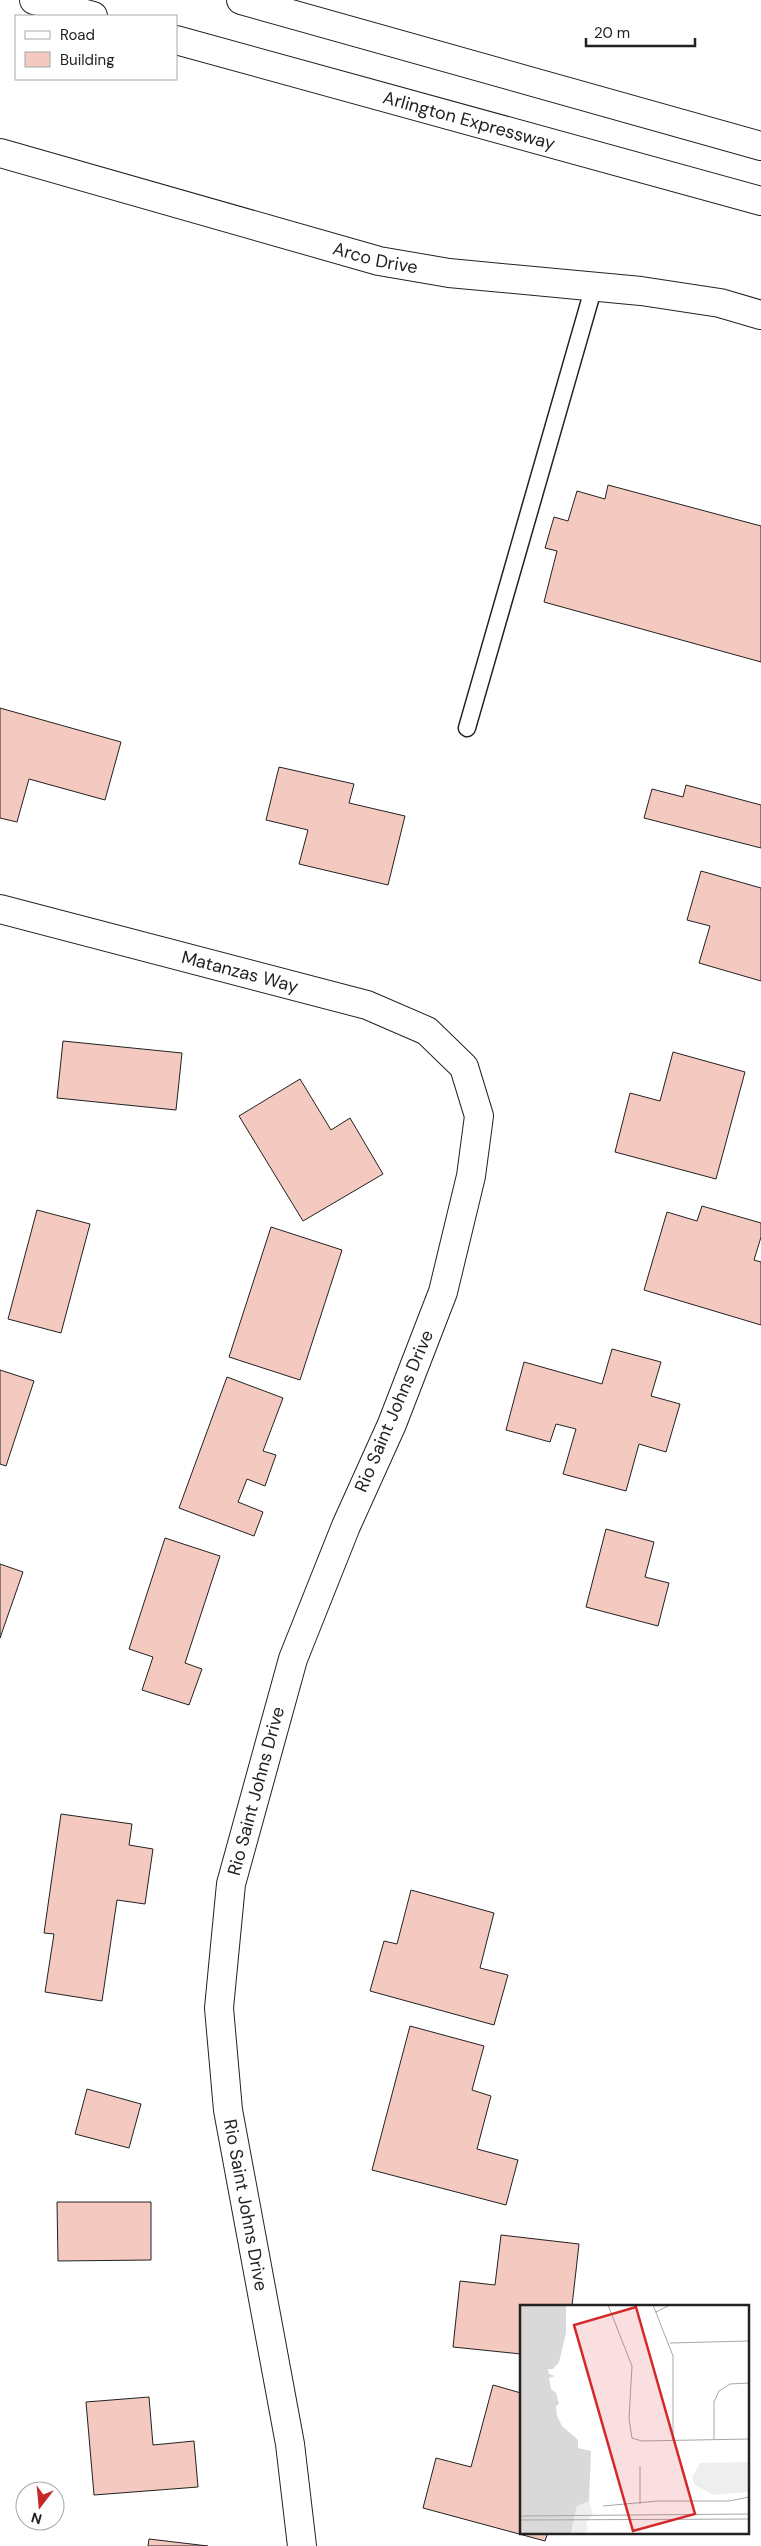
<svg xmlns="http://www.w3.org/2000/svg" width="761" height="2546" viewBox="0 0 761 2546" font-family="'DM Sans',sans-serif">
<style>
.building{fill:#f3c9c0;stroke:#222}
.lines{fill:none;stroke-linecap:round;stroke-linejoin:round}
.service-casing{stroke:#222;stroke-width:19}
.minor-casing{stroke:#222;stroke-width:30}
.motorway-casing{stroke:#222;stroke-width:30}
.service{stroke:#fff;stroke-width:16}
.minor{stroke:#fff;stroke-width:28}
.motorway{stroke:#fff;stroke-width:28}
.labels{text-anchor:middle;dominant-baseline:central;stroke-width:4;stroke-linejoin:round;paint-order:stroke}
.street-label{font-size:18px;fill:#222;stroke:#fff}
.inset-road{fill:none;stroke:#a7a7a7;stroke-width:1}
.view{fill:#d62828;fill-opacity:0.15;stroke:#d62828;stroke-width:2.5}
.inset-edge{fill:none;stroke:#222;stroke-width:2.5}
</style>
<rect width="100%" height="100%" fill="#fff"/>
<g class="building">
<path d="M608 485 761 526V662L544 602 557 551 545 548 554 517 568 521 577 491 605 499Z"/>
<path d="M0 708 121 742 105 800 29 779 17 822 0 818Z"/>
<path d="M279 767 354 784 349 803 405 816 388 885 299 864 308 830 266 820Z"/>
<path d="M686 785 761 805V848L644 818 652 789 683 797Z"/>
<path d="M701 871 761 888V981L699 963 710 926 687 920Z"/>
<path d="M63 1041 182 1053 176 1110 57 1098Z"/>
<path d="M673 1052 745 1072 716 1179 615 1152 630 1093 660 1101Z"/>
<path d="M300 1079 331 1130 350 1118 383 1174 303 1221 239 1116Z"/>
<path d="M702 1206 761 1223V1237L754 1260 761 1262V1325L644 1290 667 1212 697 1221Z"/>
<path d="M37 1210 90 1224 61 1333 8 1319Z"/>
<path d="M271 1227 342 1250 300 1380 229 1357Z"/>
<path d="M612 1349 661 1362 651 1396 680 1404 666 1452 639 1444 626 1491 563 1474 576 1429 556 1424 550 1442 506 1430 524 1362 602 1384Z"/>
<path d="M0 1370 34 1381 6 1466 0 1464Z"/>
<path d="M227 1377 283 1398 263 1451 276 1455 265 1486 247 1479 238 1502 263 1512 254 1536 179 1508Z"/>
<path d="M606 1529 654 1542 645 1577 669 1583 658 1626 586 1607Z"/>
<path d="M165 1538 220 1556 185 1663 202 1669 189 1705 142 1690 153 1657 129 1649Z"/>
<path d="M0 1564 23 1572 0 1638Z"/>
<path d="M61 1814 132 1824 129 1845 153 1849 145 1904 117 1900 102 2001 45 1992 54 1934 44 1933Z"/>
<path d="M411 1890 494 1913 480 1968 508 1975 494 2025 370 1991 384 1941 397 1944Z"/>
<path d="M410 2026 484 2046 472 2090 491 2096 477 2149 518 2160 506 2205 372 2170Z"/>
<path d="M87 2089 141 2104 129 2148 75 2134Z"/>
<path d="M57 2202H151V2260L58 2261Z"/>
<path d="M501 2235 579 2244 572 2306H521V2354L453 2347 460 2281 495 2285Z"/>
<path d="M493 2385 521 2393V2532H548L545 2541 423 2508 436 2458 471 2467Z"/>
<path d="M149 2397 153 2445 194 2441 198 2487 94 2495 86 2402Z"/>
<path d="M149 2539 208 2546H148Z"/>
</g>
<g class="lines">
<defs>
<path id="service" d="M467 728 594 286"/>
<g id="minor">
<path id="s1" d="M0 153 379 261 449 273 641 291 720 303 761 315"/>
<path id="s2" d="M0 909 367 1005 427 1031 464 1067 479 1116 471 1176 443 1292 392 1424 346 1526 293 1659 231 1884 219 2008 228 2110 290 2444 302 2546"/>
</g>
<g id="motorway">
<path d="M34 0 93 16"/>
<path d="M241 0 761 146"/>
<path id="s3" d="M176 40 761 201"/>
</g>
</defs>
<use href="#service" class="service-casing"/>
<use href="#minor" class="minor-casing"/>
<use href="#motorway" class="motorway-casing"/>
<use href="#service" class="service"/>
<use href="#minor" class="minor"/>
<use href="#motorway" class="motorway"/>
</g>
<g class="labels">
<g class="street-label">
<text stroke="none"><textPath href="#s3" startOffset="304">Arlington Expressway</textPath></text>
<text stroke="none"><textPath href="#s1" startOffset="390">Arco Drive</textPath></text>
<text stroke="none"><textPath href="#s2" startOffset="248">Matanzas Way</textPath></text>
<text transform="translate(394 1411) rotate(-67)">Rio Saint Johns Drive</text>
<text transform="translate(256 1791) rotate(-75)">Rio Saint Johns Drive</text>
<text stroke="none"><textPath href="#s2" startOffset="1681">Rio Saint Johns Drive</textPath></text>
</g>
</g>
<g transform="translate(520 2305)">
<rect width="229" height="229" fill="#fff"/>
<path d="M229 157V187L194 190 175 180 172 172 180 158ZM66 196H69L73 208 66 218 69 228 68 225 66 228H51L57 201Z" fill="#eee"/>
<path d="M0 0 46 1V28L39 57 33 64H28L29 69 35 71 29 73 31 84 36 88 39 99 36 101 37 111 42 121 58 135V143L71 146 69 196 57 201 51 228H0Z" fill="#d9d9d9"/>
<path class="inset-road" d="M88 0 112 61 109 114 112 133 122 136 229 134M133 0 153 51V135M136 7 150 0M150 38 229 36M194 135V97L199 86 210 79 229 78M120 161V199M83 201 138 196H209L229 192M0 211 229 209M0 215 229 214"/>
<path class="view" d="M116 2 175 209 113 226 54 20Z"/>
<rect width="229" height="229" class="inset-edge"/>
</g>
<rect x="15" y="15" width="162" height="65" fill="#ffffff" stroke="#a7a7a7"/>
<rect x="25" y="31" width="25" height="8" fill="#ffffff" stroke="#a7a7a7"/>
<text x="60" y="40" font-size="15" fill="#222222">Road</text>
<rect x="25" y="52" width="25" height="15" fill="#f3c9c0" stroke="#a7a7a7"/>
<text x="60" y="65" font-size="15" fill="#222222">Building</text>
<g transform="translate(40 2506) rotate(196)"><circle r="24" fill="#ffffff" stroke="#a7a7a7"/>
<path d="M0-4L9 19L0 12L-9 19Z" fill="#c62828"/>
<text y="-8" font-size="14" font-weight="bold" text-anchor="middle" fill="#222222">N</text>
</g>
<path d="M586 38v8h109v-8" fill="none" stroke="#222222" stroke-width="2.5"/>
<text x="594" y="38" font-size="15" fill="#222222" stroke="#ffffff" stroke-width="4" paint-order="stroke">20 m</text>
</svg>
